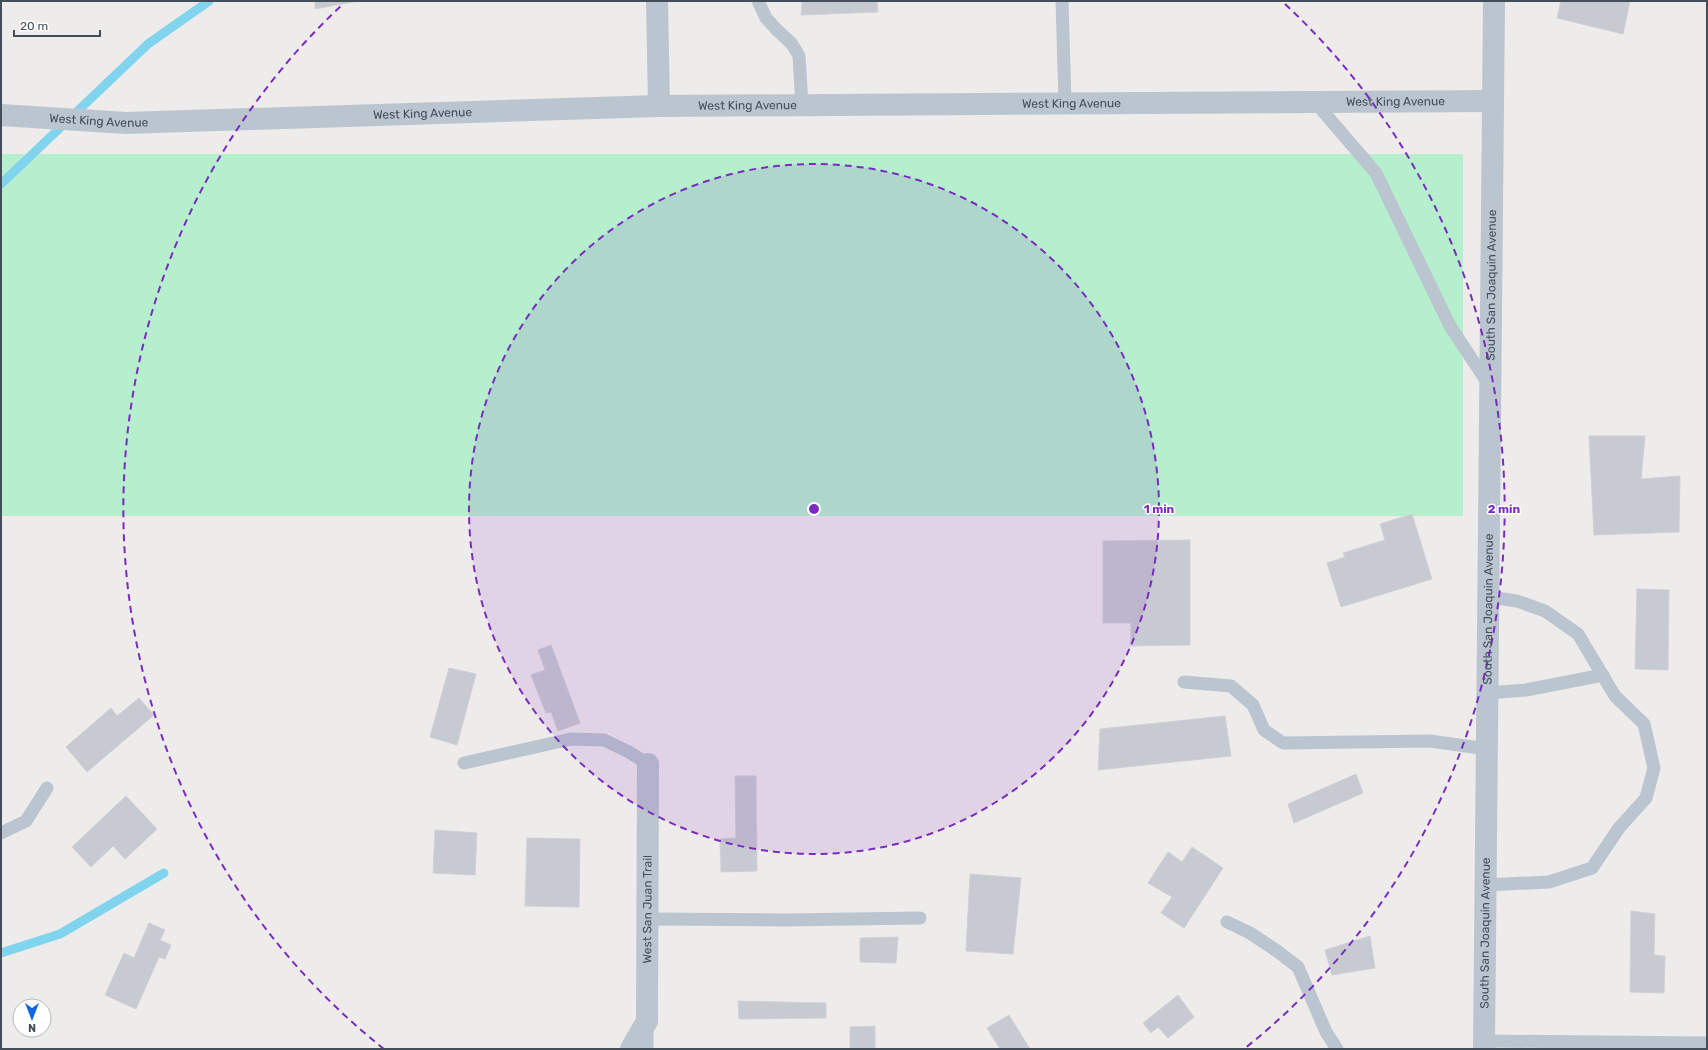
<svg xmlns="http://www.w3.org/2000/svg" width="1708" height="1050" viewBox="0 0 1708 1050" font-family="Rubik,sans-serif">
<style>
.green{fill:#b6efce}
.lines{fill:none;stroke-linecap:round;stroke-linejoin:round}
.stream{stroke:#81d4ee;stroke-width:9}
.building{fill:#c7cad0;stroke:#cfd1d7}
.service{stroke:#bbc5cf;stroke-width:13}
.minor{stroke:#bbc5cf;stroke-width:22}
.ring{fill:none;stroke:#7b2cbf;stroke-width:2;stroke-dasharray:7 5}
.labels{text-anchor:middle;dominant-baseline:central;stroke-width:3;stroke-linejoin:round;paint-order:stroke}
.street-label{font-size:12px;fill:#434e59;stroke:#fff}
.centre{fill:#7b2cbf;stroke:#fff;stroke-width:2}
.ring-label{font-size:12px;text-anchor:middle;font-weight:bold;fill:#7b2cbf;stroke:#fff;stroke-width:3;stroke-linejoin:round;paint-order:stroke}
</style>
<rect width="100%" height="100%" fill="#eeebeb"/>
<rect class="green" x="1" y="154" width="1462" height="362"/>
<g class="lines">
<g class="stream">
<path d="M1 184 148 44 209 1"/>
<path d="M1 953 60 934 164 873"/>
</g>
</g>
<g class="building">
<path d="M315 1H358L315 9Z"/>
<path d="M802 1H877L878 12 801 15Z"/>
<path d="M1561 1H1630L1623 34 1557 18Z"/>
<path d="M1589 436H1645L1641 479 1680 476 1679 532 1594 535Z"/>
<path d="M1412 514 1432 579 1341 607 1327 563 1345 557 1343 553 1385 540 1380 524Z"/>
<path d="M1190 540V645L1131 646V623H1103V541Z"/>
<path d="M1637 589 1669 590 1668 670 1635 669Z"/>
<path d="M551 645 580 723 558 731 551 712 546 713 531 675 545 670 538 650Z"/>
<path d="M449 668 476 674 457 745 430 737Z"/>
<path d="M139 698 154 715 87 772 66 747 111 708 117 716Z"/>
<path d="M1225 716 1231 756 1098 770 1100 729Z"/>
<path d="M1356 774 1363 793 1294 823 1288 804Z"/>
<path d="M735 776H756L757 871 721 872 720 839 736 838Z"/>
<path d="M126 796 157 829 125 859 113 846 91 867 72 847Z"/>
<path d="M435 830 477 833 475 875 433 873Z"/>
<path d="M527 838 580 839 579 907 525 906Z"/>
<path d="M1192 847 1223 868 1184 928 1161 913 1172 897 1148 883 1168 852 1182 862Z"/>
<path d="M970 874 1021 878 1013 954 966 951Z"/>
<path d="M1631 911 1655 914 1654 955 1665 956 1664 993 1630 992Z"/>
<path d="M149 923 165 930 160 940 171 945 165 959 159 957 136 1009 105 995 124 953 134 958Z"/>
<path d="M1370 936 1375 968 1332 975 1325 950Z"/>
<path d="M898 937 896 963 860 962V938Z"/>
<path d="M1178 995 1194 1017 1168 1038 1158 1027 1151 1033 1143 1023Z"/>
<path d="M738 1001 826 1003V1018L739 1019Z"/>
<path d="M1009 1015 1030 1049H1000L987 1028Z"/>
<path d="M875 1026V1049H850V1027Z"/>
</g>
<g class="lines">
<g class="service">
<path d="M758 1 766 18 776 29 792 44 799 56 802 105"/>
<path d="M1062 1 1065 103"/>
<path d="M1315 102 1376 173 1450 326 1489 385"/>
<path d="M1184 682 1231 686 1253 705 1264 730 1283 743 1430 741 1487 749"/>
<path d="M1487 693 1526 690 1603 675"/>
<path d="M464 763 571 739 604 740 629 752 648 764"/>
<path d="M1 833 26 821 47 788"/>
<path d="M1485 885 1549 882 1592 868 1619 828 1646 798 1654 768 1644 724 1615 696 1578 634 1545 611 1517 601 1489 597"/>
<path d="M647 919 786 920 920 918"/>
<path d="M1227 922 1250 933 1277 951 1298 967 1326 1032 1337 1049"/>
<path d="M647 1027V1049"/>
<path d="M1484 1041 1707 1043"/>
</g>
<g class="minor">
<path d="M657 1 659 106"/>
<path id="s1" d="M1 115 126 123 659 106 1493 101"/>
<path id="s2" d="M631 1049 647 1021 648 764"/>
<path id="s3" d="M1484 1049 1494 1"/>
</g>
</g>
<circle cx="814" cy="509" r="345" fill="#7b2cbf" fill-opacity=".12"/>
<g class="ring">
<circle cx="814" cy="509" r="345"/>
<path d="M384 1049A690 690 0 0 1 343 4M1285 4A690 690 0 0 1 1244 1049"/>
</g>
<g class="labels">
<g class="street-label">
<text stroke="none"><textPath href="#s1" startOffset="1395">West King Avenue</textPath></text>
<text stroke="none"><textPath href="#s1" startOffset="1071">West King Avenue</textPath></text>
<text stroke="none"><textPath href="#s1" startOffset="747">West King Avenue</textPath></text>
<text stroke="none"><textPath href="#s1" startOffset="422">West King Avenue</textPath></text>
<text stroke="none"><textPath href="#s1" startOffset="98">West King Avenue</textPath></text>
<text stroke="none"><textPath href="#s3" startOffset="764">South San Joaquin Avenue</textPath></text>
<text stroke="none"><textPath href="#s3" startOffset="440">South San Joaquin Avenue</textPath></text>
<text stroke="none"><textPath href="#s2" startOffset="144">West San Juan Trail</textPath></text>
<text stroke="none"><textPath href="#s3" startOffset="116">South San Joaquin Avenue</textPath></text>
</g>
</g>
<circle cx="814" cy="509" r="6" class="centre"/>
<g class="ring-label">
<text x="1159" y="513">1 min</text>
<text x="1504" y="513">2 min</text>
</g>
<rect width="1708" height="1050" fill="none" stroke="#434e59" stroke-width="4"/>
<g transform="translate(32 1018) rotate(180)"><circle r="19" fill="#ffffff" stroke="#b4b8bd"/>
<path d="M0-3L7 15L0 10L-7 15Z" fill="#1366e0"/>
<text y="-6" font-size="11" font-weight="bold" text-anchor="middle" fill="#434e59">N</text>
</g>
<path d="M14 30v6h86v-6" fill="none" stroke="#434e59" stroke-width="2"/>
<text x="20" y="30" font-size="12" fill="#434e59" stroke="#ffffff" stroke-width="3" paint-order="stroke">20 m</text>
</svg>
